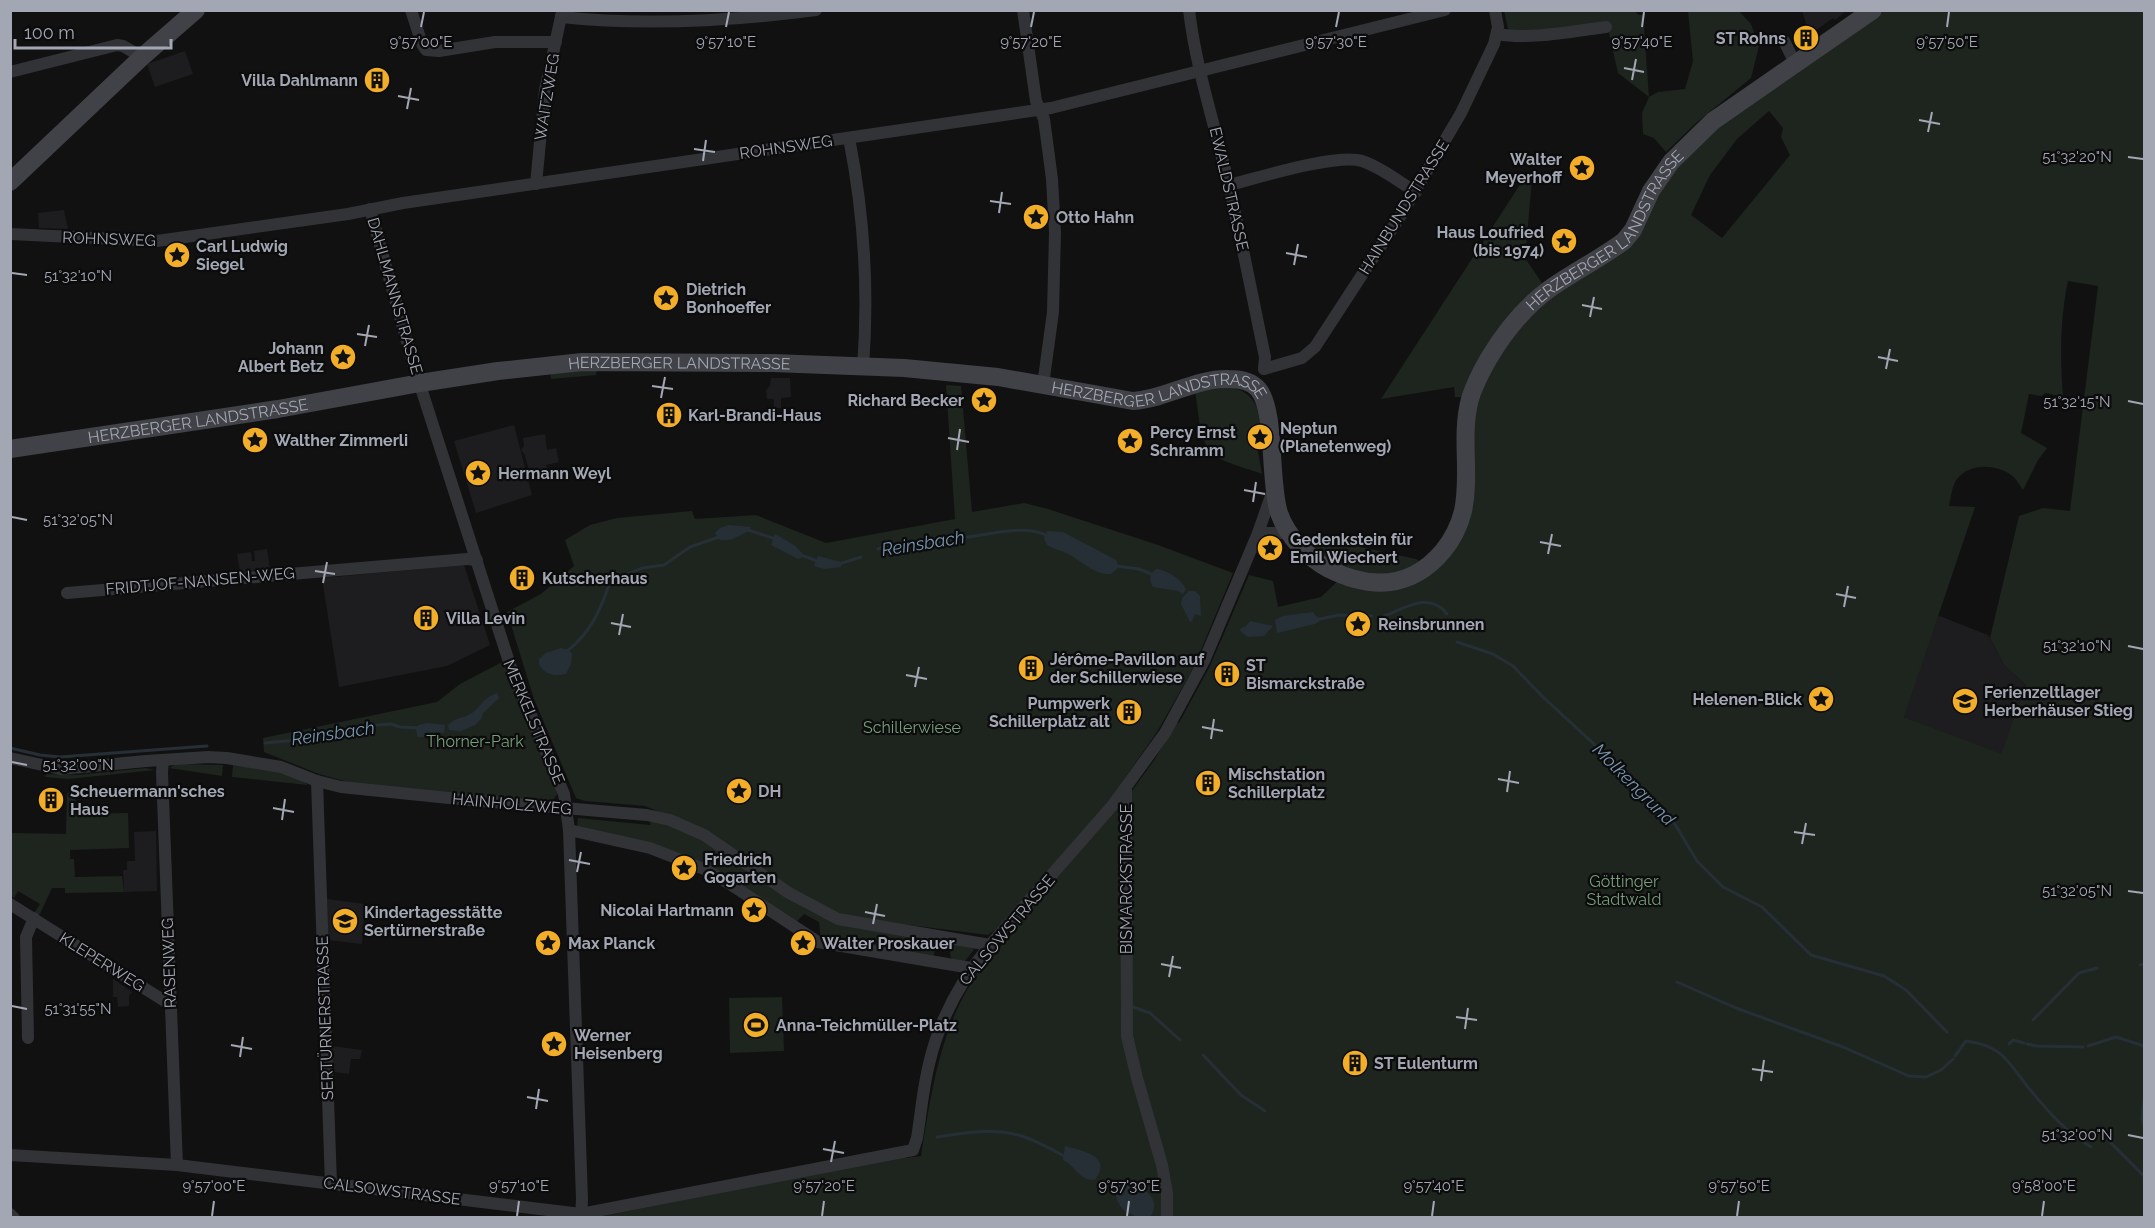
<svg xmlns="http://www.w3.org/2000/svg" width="2155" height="1228" viewBox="0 0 2155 1228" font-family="Raleway,sans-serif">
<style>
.built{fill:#1d1d1f}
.green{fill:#1d251e;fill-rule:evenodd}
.water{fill:#272f36}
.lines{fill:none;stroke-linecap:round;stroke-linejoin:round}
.stream{stroke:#272f36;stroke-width:3}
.street{stroke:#323337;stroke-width:12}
.secondary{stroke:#404247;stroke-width:18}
.ticks{fill:none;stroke:#a2a7b3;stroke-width:2}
.labels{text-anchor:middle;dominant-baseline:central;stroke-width:4.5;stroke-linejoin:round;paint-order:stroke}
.poi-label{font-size:16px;font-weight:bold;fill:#a2a7b3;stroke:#0c0c0d;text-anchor:start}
.street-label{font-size:16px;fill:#a2a7b3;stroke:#0c0c0d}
.park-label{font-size:16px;fill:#789e7a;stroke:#0c0c0d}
.water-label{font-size:18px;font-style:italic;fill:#7896af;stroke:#0c0c0d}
.ticks-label{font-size:15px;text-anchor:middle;fill:#a2a7b3;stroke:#0c0c0d;stroke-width:4.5;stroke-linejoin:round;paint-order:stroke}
</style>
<rect width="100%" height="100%" fill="#111112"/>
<g class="built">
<path d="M1802 11V10L1846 11 1835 20 1833 18 1812 33 1807 26Z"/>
<path d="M185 51 193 74 155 87 147 64Z"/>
<path d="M64 210 68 229 39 228 38 213Z"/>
<path d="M771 378H790L791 397 781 398V408H774V399H767L766 390 770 386Z"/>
<path d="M514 425 532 495 476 513 454 441Z"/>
<path d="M545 434 547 450 556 448 559 462 546 465 548 470 530 475 525 455 521 450 524 446 523 438Z"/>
<path d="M267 549 270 569 240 572 237 554 251 552 252 561H255L254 551Z"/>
<path d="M464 565 490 645 447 666 339 687 322 578Z"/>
<path d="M1937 615 1988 635 2004 665 2026 685 2001 755 1904 717Z"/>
<path d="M156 831 157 891 124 892 123 870H127V861H135L134 832Z"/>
<path d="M327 899 365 904 362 944 328 940Z"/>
<path d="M113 979 132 992 129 996V1006L118 1007 117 997H113Z"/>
<path d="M332 1046 362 1050 360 1059H351L349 1074 334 1072Z"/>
</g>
<g class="green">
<path d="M1633 10 1639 15H1643L1649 97 1658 92 1685 89 1693 61 1688 11H1739L1751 24 1759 46 1751 78 1696 123 1666 152 1654 138 1643 134 1642 113 1649 97 1618 73 1607 24 1510 32 1508 29 1504 11Z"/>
<path d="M1884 11H2144V1217L594 1218 905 1156 906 1158 921 1156C931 1095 939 1033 973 980 983 964 999 949 1012 934L1009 932 1131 792 1155 759 1176 722 1179 723 1210 666 1249 575 1273 581 1278 607 1321 597 1339 580 1385 587 1458 540 1469 428 1493 361 1542 302 1596 265 1672 167 1717 127ZM1769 111 1783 128 1781 137 1790 155 1722 238 1691 215 1710 175 1737 139ZM2068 281 2098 286 2070 511 2043 508 2019 516 1990 638 2004 665 2026 685 2001 754 1904 717 1975 507 1949 506C1951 498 1952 485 1957 479 1970 463 1996 464 2011 475 2016 478 2020 486 2023 490L2038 460 2047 448 2021 433 2029 394 2041 396 2046 393 2063 397C2060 359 2060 318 2068 281Z"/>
<path d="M1525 177 1532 179 1525 258 1542 283 1462 397H1455L1454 387 1381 399Z"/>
<path d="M597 369 596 375 551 379 550 370Z"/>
<path d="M946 385 961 386 972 512 1024 503 1048 509 1158 545 1233 573 1194 667 1157 732 1106 805 996 929 988 935 846 917 825 910 706 832 645 806 585 801 576 798 534 699 507 612 541 594 574 566 565 540 590 525 617 518 692 511 695 519 756 515 826 543 955 519Z"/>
<path d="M1231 387C1261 395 1259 416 1264 441L1257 447 1262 474C1250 469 1218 462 1210 451 1198 434 1199 411 1195 392Z"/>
<path d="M1310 536 1416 559 1419 561 1415 568 1381 576 1355 571 1319 555 1303 537Z"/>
<path d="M504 661 558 793 553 800 549 802 351 783 319 774 264 752 263 738 437 702 460 684Z"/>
<path d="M177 764 223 765 222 776 169 768Z"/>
<path d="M233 765C254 768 293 771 308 785L232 777Z"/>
<path d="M145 768 155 770 68 779 45 777 46 774 77 775Z"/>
<path d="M75 792 76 814 128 813 129 848 70 850V859H74L75 877 122 876 124 892 65 893V888H52L40 914 35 912 40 904 18 891 14 898 11 896V833L66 834 67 793Z"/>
<path d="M578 818 650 825 651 820C714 835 755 882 810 911 848 930 893 933 935 940L936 945 933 958 821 940 819 922 804 914 795 923 734 882 577 828Z"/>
<path d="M955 943 970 946 974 950 964 962 953 961C948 954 950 950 955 943Z"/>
<path d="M782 997 784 1051 730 1053 729 998Z"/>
</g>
<g class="water">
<path d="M729 525 751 527 749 531C739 535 732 542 720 540L715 533 720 528Z"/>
<path d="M1047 531 1063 532 1116 560 1119 567 1111 574C1094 575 1081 560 1066 553 1060 550 1053 549 1047 545L1044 538Z"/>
<path d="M775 534 794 545 805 556 798 559 771 545Z"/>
<path d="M946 536 962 537V539L925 547 917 546V540Z"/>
<path d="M818 556 841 562V567L824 569 814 566Z"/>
<path d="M1157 569C1168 571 1181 579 1186 589L1183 594 1178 591 1153 587C1149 580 1149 573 1157 569Z"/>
<path d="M1189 591H1195L1200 596 1201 616 1195 614 1192 621 1190 622 1181 604 1182 598Z"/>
<path d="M1313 612 1316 616 1323 619 1315 624 1277 633 1275 620 1283 616Z"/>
<path d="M1250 621 1273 626 1264 636 1248 637 1240 631 1241 628 1245 627Z"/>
<path d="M561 648 569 650 572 654 571 664 566 674C553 677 545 674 539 664V659L546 653Z"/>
<path d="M497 693 499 698 483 713 481 719 475 725 461 731 449 730 448 725C460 715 460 720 470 714 479 710 482 698 497 693Z"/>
<path d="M427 723 445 725 444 733 437 732 432 737H417L416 727 419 725Z"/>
<path d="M1065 1146C1083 1151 1113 1156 1095 1180 1078 1180 1076 1166 1063 1160Z"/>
<path d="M1123 1183C1140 1184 1164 1198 1150 1217 1131 1219 1113 1208 1116 1187Z"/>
</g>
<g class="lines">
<g class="stream">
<path d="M748 530 776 539"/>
<path d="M960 538C987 536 1023 523 1048 536"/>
<path d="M878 549 886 546 918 542"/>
<path d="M801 555 817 561"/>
<path d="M839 564 861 557"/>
<path d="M1117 566 1139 569 1154 575"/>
<path d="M1384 616C1405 608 1430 591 1447 614"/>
<path d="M1320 619 1339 615 1372 616"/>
<path d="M1457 642 1493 654 1513 666 1543 697 1620 768 1651 803 1675 824 1697 861 1723 887 1762 907 1811 955 1884 976 1906 990 1947 1032"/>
<path d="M567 651C590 634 601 609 610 582L642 568 664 565 690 547 719 537"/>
<path d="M265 743 308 739 365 726 391 724 400 727 418 728"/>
<path d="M10 748 40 755 60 757 207 746"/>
<path d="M2140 965 2144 964"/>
<path d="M1677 982 1736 1008 1843 1047 1909 1076 1926 1077 1941 1070 1953 1059"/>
<path d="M1133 1007 1150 1013 1180 1040"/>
<path d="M2033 1020 2079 973 2097 968"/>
<path d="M2009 1044 2013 1040 2024 1043"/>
<path d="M2027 1044 2037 1046 2083 1047"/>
<path d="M2088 1046 2116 1037 2144 1046"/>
<path d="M1203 1055 1241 1095 1265 1111"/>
<path d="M1955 1056 1966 1041C2002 1046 2007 1060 2027 1086 2046 1109 2065 1132 2091 1147"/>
<path d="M2144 1101 2142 1118 2144 1125"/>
<path d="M937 1137C963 1133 992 1128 1018 1135 1034 1139 1051 1149 1066 1157"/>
<path d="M2109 1141 2144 1176"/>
</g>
<g class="street">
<path d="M411 10 422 44 426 50 439 51 495 42H556"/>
<path d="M1023 10 1036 101 1044 119 1052 179 1055 233 1053 312 1043 385"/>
<path d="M1189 10C1196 70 1216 128 1229 186 1242 242 1253 300 1265 357L1264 369"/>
<path d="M561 17C645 26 732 21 816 10"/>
<path d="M1497 34C1530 40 1573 31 1606 27"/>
<path d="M1784 41 1796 65"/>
<path d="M10 72 117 45 123 46 142 57"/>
<path d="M849 138C864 214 869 289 863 367"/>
<path d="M536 184 545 90 562 12"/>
<path d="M1229 185C1257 178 1338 153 1362 161 1381 167 1399 182 1416 192"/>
<path d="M370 209 412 360 510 665 564 794 569 830 582 1199 581 1218"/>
<path d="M10 234 157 241 348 214 403 203 1051 108 1445 10"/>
<path d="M1264 369 1302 358 1315 347 1401 215 1461 113 1494 44 1498 27 1495 10"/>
<path d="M1258 533H1288"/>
<path d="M67 593 467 559 477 560"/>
<path d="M10 758 61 769 146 761 208 757 227 758 281 767 317 781 341 787 469 800 647 815 670 820 704 835 789 893 838 919 990 945"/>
<path d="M163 760 162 772 177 1165"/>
<path d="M317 781 331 1184"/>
<path d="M1126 788 1127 1036 1137 1078 1162 1165 1167 1193V1218"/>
<path d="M569 830 650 848 704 869 730 884 818 942 971 968"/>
<path d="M10 904 171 1005"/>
<path d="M28 1038 26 937 34 918"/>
<path d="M10 1155 177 1165 581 1214 913 1150 917 1138C921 1113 923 1088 929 1064 939 1020 961 980 990 945L1112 806 1165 733 1204 661 1258 533 1273 490"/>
<path d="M10 1214 14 1218"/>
</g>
<g class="secondary">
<path d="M10 182 142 57 196 10"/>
<path id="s1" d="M10 449 278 409 420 383 498 371 582 362 773 363 904 368 998 377 1133 401C1166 399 1195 378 1229 379 1239 379 1251 381 1258 389 1276 409 1269 483 1279 513 1287 536 1307 557 1329 569 1371 590 1411 589 1443 551 1453 539 1459 527 1463 511 1471 474 1460 436 1470 399 1474 386 1482 370 1489 358 1504 333 1525 307 1548 290 1573 272 1600 259 1624 241L1633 230 1651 191 1671 162 1713 121 1873 10"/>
</g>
</g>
<path class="ticks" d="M421 27 424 12M726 27 729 12M1031 27 1034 12M1336 27 1339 12M1642 27 1644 12M1947 27 1949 12M1624 68 1644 72M1632 80 1636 59M398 96 419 100M407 109 411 88M1919 120 1940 124M1928 132 1932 112M694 149 715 152M2128 157 2143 159M703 161 706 140M990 201 1011 204M999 213 1002 192M1286 253 1307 257M1294 265 1298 244M12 273 27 275M1582 305 1602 309M1590 317 1594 297M357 334 377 337M365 346 369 325M1878 357 1898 361M1886 369 1890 349M652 386 673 389M661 398 665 377M2128 401 2143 404M948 438 969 442M957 450 960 429M1244 490 1265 494M1253 502 1256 482M12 517 27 520M1540 542 1561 546M1548 554 1552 534M315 571 335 574M323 583 327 562M1836 594 1856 598M1844 607 1848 586M611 623 631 627M619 635 623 614M2128 646 2143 649M906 675 927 679M915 687 919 667M1202 727 1223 731M1211 739 1214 719M12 762 27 765M1498 779 1519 783M1507 792 1510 771M273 808 294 812M282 820 285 799M1794 832 1815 835M1802 844 1806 823M569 860 590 864M577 872 581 852M2128 891 2143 893M865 912 885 916M873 924 877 904M1161 964 1181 968M1169 977 1173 956M12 1006 27 1009M1456 1017 1477 1020M1465 1029 1468 1008M231 1045 252 1049M240 1057 243 1037M1752 1069 1773 1072M1761 1081 1764 1060M527 1097 548 1101M536 1109 539 1089M2128 1135 2143 1138M823 1149 844 1153M831 1162 835 1141M212 1216 214 1201M517 1216 519 1201M822 1216 824 1201M1127 1216 1129 1201M1432 1216 1434 1201M1737 1216 1739 1201M2042 1216 2044 1201"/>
<defs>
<symbol id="building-disc" viewBox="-11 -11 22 22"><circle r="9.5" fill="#f2ad29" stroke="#0c0c0d"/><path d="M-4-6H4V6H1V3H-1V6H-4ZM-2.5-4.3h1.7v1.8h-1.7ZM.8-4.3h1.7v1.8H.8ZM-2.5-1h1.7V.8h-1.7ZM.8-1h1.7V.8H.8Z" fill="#111"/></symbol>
<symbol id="sight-disc" viewBox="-11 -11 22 22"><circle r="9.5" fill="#f2ad29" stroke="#0c0c0d"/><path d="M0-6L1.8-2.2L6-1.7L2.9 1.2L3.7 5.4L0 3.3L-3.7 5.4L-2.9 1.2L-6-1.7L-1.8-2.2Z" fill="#111"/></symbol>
<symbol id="school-disc" viewBox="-11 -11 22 22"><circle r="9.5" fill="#f2ad29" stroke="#0c0c0d"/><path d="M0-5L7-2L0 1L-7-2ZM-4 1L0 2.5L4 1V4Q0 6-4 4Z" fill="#111"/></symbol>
<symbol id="stadium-disc" viewBox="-11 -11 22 22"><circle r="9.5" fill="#f2ad29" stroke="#0c0c0d"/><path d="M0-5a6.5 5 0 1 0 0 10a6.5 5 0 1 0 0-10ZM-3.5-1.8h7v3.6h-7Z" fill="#111"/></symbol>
</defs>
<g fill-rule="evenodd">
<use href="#building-disc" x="1791" y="23" width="30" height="30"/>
<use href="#building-disc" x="362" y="65" width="30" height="30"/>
<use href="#sight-disc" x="1567" y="153" width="30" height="30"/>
<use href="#sight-disc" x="1021" y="202" width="30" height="30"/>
<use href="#sight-disc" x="1549" y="226" width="30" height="30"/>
<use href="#sight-disc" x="162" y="240" width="30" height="30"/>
<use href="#sight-disc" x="651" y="283" width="30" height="30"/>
<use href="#sight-disc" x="328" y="342" width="30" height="30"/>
<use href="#sight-disc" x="969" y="385" width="30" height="30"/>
<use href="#building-disc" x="654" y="400" width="30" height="30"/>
<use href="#sight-disc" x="1245" y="422" width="30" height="30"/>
<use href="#sight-disc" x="240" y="425" width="30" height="30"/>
<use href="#sight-disc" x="1115" y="426" width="30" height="30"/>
<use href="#sight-disc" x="463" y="458" width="30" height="30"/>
<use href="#sight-disc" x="1255" y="533" width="30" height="30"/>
<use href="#building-disc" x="507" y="563" width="30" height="30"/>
<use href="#building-disc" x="411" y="603" width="30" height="30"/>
<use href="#sight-disc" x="1343" y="609" width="30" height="30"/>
<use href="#building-disc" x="1016" y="653" width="30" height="30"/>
<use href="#building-disc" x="1212" y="659" width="30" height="30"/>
<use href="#sight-disc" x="1806" y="684" width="30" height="30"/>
<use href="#school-disc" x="1950" y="686" width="30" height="30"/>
<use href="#building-disc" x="1114" y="697" width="30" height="30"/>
<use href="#building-disc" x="1193" y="768" width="30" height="30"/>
<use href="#sight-disc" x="724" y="776" width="30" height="30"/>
<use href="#building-disc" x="36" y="785" width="30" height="30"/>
<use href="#sight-disc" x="669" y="853" width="30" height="30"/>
<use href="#sight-disc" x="739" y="895" width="30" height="30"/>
<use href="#school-disc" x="330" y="906" width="30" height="30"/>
<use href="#sight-disc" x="533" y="928" width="30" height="30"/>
<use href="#sight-disc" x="788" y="928" width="30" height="30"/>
<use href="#stadium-disc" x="741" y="1010" width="30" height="30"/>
<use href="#sight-disc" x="539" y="1029" width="30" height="30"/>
<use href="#building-disc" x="1340" y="1048" width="30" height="30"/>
</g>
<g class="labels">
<g class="poi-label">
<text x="1786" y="38" text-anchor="end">ST Rohns</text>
<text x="358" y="80" text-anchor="end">Villa Dahlmann</text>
<text x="1562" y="159" text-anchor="end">Walter<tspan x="1562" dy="18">Meyerhoff</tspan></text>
<text x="1056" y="217">Otto Hahn</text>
<text x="1544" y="232" text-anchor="end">Haus Loufried<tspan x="1544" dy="18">(bis 1974)</tspan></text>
<text x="196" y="246">Carl Ludwig<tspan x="196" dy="18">Siegel</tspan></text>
<text x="686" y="289">Dietrich<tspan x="686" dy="18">Bonhoeffer</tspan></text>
<text x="324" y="348" text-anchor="end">Johann<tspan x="324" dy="18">Albert Betz</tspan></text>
<text x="964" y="400" text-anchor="end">Richard Becker</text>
<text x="688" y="415">Karl-Brandi-Haus</text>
<text x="1280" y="428">Neptun<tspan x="1280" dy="18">(Planetenweg)</tspan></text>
<text x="1150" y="432">Percy Ernst<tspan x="1150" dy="18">Schramm</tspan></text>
<text x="274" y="440">Walther Zimmerli</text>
<text x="498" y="473">Hermann Weyl</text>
<text x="1290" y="539">Gedenkstein für<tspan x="1290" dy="18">Emil Wiechert</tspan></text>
<text x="542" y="578">Kutscherhaus</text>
<text x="446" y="618">Villa Levin</text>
<text x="1378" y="624">Reinsbrunnen</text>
<text x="1050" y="659">Jérôme-Pavillon auf<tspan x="1050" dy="18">der Schillerwiese</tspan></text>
<text x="1246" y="665">ST<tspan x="1246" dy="18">Bismarckstraße</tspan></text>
<text x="1984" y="692">Ferienzeltlager<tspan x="1984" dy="18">Herberhäuser Stieg</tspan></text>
<text x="1802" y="699" text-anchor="end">Helenen-Blick</text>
<text x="1110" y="703" text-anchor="end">Pumpwerk<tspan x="1110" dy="18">Schillerplatz alt</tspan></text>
<text x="1228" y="774">Mischstation<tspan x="1228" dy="18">Schillerplatz</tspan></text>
<text x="70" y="791">Scheuermann'sches<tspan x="70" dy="18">Haus</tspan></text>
<text x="758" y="791">DH</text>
<text x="704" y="859">Friedrich<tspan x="704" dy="18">Gogarten</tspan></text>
<text x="734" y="910" text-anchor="end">Nicolai Hartmann</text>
<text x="364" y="912">Kindertagesstätte<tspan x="364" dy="18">Sertürnerstraße</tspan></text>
<text x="568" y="943">Max Planck</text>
<text x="822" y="943">Walter Proskauer</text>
<text x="776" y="1025">Anna-Teichmüller-Platz</text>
<text x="574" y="1035">Werner<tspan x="574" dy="18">Heisenberg</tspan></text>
<text x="1374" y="1063">ST Eulenturm</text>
</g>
<g class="street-label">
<text transform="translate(547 97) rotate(-81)">WAITZWEG</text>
<text transform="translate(786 147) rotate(-8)">ROHNSWEG</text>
<text transform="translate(1229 189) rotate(77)">EWALDSTRASSE</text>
<text transform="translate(1404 207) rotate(-58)">HAINBUNDSTRASSE</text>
<text stroke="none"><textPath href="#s1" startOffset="1971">HERZBERGER LANDSTRASSE</textPath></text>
<text transform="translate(109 239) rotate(2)">ROHNSWEG</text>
<text transform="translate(395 296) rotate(74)">DAHLMANNSTRASSE</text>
<text stroke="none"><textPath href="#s1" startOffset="676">HERZBERGER LANDSTRASSE</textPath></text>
<text stroke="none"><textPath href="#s1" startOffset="1161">HERZBERGER LANDSTRASSE</textPath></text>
<text stroke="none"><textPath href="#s1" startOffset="190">HERZBERGER LANDSTRASSE</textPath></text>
<text transform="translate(200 581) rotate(-5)">FRIDTJOF-NANSEN-WEG</text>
<text transform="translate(534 722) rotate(67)">MERKELSTRASSE</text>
<text transform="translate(512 804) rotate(5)">HAINHOLZWEG</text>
<text transform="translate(1126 879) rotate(-90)">BISMARCKSTRASSE</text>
<text transform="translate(1007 930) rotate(-50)">CALSOWSTRASSE</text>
<text transform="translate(102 962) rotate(32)">KLEPERWEG</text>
<text transform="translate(169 963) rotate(-92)">RASENWEG</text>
<text transform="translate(325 1018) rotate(-92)">SERTÜRNERSTRASSE</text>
<text transform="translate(392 1191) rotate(7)">CALSOWSTRASSE</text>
</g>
<g class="park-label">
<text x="912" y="727">Schillerwiese</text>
<text x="475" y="741">Thorner-Park</text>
<text x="1624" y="881">Göttinger<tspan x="1624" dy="18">Stadtwald</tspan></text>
</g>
<g class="water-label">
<text transform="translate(923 543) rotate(-9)">Reinsbach</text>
<text transform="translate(333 733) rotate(-8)">Reinsbach</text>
<text transform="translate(1634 784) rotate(45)">Molkengrund</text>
</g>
</g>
<g class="ticks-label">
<text x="421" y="47">9°57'00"E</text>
<text x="726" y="47">9°57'10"E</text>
<text x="1031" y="47">9°57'20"E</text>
<text x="1336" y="47">9°57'30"E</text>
<text x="1642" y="47">9°57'40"E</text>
<text x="1947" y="47">9°57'50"E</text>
<text x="2077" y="162">51°32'20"N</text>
<text x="78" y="281">51°32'10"N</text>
<text x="2077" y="407">51°32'15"N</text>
<text x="78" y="525">51°32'05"N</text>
<text x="2077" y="651">51°32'10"N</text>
<text x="78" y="770">51°32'00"N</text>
<text x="2077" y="896">51°32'05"N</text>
<text x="78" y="1014">51°31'55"N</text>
<text x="2077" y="1140">51°32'00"N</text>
<text x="214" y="1191">9°57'00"E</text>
<text x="519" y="1191">9°57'10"E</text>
<text x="824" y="1191">9°57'20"E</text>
<text x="1129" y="1191">9°57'30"E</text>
<text x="1434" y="1191">9°57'40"E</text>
<text x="1739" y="1191">9°57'50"E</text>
<text x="2044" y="1191">9°58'00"E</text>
</g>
<rect width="2155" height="1228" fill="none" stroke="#a2a7b3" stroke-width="24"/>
<path d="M15 39v9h156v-9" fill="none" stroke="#a2a7b3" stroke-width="3"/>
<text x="24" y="39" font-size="18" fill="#a2a7b3" stroke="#0c0c0d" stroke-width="4.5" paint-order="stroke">100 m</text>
</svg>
